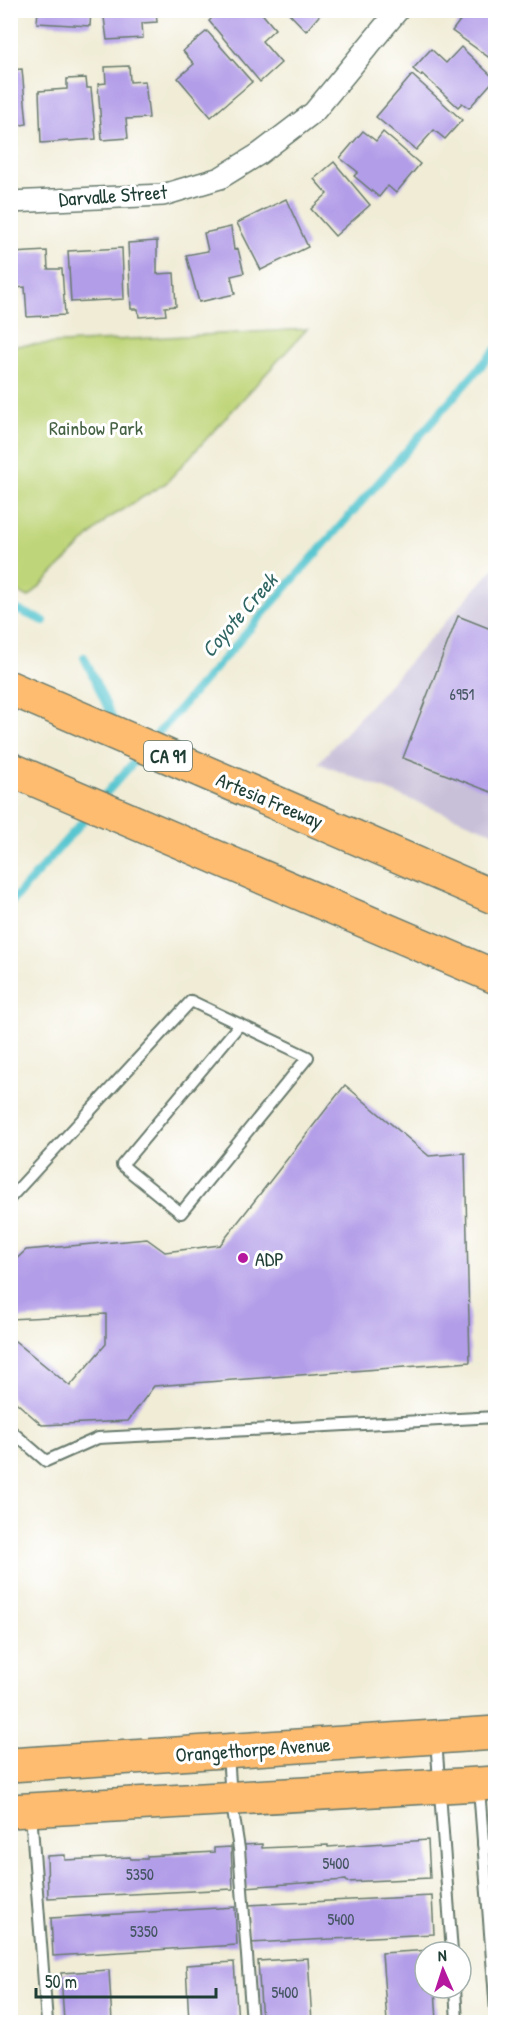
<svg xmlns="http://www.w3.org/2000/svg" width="506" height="2033" viewBox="0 0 506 2033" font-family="'Patrick Hand',sans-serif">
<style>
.industrial{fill:#c8bfd8}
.green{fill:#bfd579;stroke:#6f8956;stroke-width:1.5}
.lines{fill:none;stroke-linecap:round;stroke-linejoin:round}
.stream{stroke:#59c6d0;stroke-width:8}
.building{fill:#b29de8}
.service-casing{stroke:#687a6d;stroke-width:14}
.minor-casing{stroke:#687a6d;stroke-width:24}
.primary-casing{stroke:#687a6d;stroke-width:36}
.motorway-casing{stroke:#687a6d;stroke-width:36}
.service{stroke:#fff;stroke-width:10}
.minor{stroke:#fff;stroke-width:21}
.primary{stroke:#fdbc70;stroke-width:33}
.motorway{stroke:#fdbc70;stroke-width:33}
.poi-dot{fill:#b5179e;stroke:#fff;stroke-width:2}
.labels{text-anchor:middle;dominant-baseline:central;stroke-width:6;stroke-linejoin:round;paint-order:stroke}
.number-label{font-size:16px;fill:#445561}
.shield{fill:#fff;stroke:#627771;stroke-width:1.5}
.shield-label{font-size:18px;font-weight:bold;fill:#1f3d34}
.street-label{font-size:20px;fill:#1f3d34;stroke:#fff}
.park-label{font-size:20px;fill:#476345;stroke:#fff}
.poi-label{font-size:20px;fill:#1f3d34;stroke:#fff;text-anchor:start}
.water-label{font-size:21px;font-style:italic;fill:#306663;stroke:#fff}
</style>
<rect width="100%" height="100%" fill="#fff"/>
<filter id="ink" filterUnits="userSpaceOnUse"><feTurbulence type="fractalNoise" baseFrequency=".0167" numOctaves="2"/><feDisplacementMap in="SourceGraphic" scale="12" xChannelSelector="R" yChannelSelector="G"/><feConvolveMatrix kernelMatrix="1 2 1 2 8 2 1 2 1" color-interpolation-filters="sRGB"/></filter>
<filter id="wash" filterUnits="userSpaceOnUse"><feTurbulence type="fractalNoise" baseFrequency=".008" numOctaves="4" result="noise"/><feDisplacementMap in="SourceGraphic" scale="24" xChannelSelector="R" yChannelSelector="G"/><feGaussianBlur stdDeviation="1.35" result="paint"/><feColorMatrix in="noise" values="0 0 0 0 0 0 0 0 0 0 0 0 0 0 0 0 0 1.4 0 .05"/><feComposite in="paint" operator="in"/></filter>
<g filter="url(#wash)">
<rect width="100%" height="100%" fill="#f0ecd6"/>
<path class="industrial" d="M495 567V833L318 763Z"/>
<path class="green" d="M307 329 166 483 107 519 29 597 11 589V346Z"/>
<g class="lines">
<g class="stream">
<path d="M10 607 44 621"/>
<path d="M84 657 114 721"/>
<path d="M152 740 496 349"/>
<path d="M101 799 141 754"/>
<path d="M10 904 90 813"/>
</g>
</g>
<g id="blocks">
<g class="building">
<path d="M38 10H91L90 26 37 23Z"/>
<path d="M103 10H156L157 22 142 23 143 38 107 40Z"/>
<path d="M220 10H259L275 29 262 41 281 63 260 82 209 21Z"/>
<path d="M286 10H324L306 31Z"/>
<path d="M468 10H496L494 61 452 31Z"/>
<path d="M207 31 252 82 211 117 178 78 194 64 183 51Z"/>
<path d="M461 47 495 79 469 108 462 103 458 107 422 74 421 76 413 69 431 49 446 63Z"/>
<path d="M129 66 130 82 145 81 149 118 126 119 128 138 102 140 98 84 106 83 105 67Z"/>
<path d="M22 69 27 124 10 127V70Z"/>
<path d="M412 75 462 120 445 139 434 130 416 150 376 117Z"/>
<path d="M86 78 87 88H91L96 139 41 143 39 91 67 89V79Z"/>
<path d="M363 131 376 141 383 132 420 164 396 193 388 186 379 197 354 176 358 172 340 158Z"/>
<path d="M334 162 370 205 335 236 311 209 327 194 314 179Z"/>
<path d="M286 199 308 247 261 270 237 223Z"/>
<path d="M231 227 234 250 238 249 244 273 231 276 235 294 199 302 186 255 208 251 204 233Z"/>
<path d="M157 241V274L174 273 176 306 165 307 166 315 139 317 138 309H131L128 243Z"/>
<path d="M122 248 124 299 71 302 68 251Z"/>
<path d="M47 251 48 269H62L65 315 27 317 25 287 16 288 12 253Z"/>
<path d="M458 616 496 631V794L403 758Z"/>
<path d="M345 1085 429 1156 465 1153 470 1362 154 1386 128 1421 42 1425 10 1397V1341H15L70 1386 106 1344V1314L10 1319V1265L26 1250 147 1239 165 1252 220 1245Z"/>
<path d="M428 1840 430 1878 347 1882 346 1880 245 1887 243 1845 262 1844V1848L328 1845V1847Z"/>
<path d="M231 1847 233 1889 48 1898 47 1856 65 1855V1860L130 1857 131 1859H147V1856L214 1852V1848Z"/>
<path d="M432 1896 434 1934 250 1943 248 1905Z"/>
<path d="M235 1907 237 1945 53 1956 51 1918Z"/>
<path d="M432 1950V1952H425V1988H435L437 2022H387L382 1953Z"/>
<path d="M308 1958 312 2022H262L258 1961Z"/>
<path d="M234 1962 238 2022H189L186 1965Z"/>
<path d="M109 1970 112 2022H64L61 1973Z"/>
</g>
</g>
</g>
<g filter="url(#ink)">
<use href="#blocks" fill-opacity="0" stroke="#687a6d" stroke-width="1.5"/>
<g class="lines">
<defs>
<g id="service">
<path d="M10 1198 191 1001 308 1057 181 1213 122 1165 240 1024"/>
<path d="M10 1430 46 1461 98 1438 496 1417"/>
<path d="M436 1740 452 1952"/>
<path d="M228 1754 231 1798 239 1849 252 2022"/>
<path d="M479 1788 496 2012"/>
<path d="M31 1813 47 2022"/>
<path d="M483 1844H496"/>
<path d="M455 1988 457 2022"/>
</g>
<path id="minor" d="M10 202 163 195 220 178 259 154 314 112 398 10"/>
<g id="primary">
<path d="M10 1765 496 1733"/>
<path d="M10 1811 496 1783"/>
</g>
<g id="motorway">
<path d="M10 688 496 898"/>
<path d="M10 769 496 977"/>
</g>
</defs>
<use href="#service" class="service-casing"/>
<use href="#minor" class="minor-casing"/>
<use href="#primary" class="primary-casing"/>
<use href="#motorway" class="motorway-casing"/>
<use href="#service" class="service"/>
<use href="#minor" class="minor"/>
<use href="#primary" class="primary"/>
<use href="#motorway" class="motorway"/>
</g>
</g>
<circle class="poi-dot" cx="243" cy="1258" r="6"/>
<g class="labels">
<g class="number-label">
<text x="462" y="694">6951</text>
<text x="336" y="1863">5400</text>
<text x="140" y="1874">5350</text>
<text x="341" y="1919">5400</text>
<text x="144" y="1931">5350</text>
<text x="285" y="1992">5400</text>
</g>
<rect class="shield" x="144" y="741" width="48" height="30" rx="4.5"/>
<g class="shield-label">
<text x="168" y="756">CA 91</text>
</g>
<g class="street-label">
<text transform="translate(113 195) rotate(-4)">Darvalle Street</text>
<text transform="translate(270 800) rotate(23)">Artesia Freeway</text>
<text transform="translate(253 1749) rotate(-4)">Orangethorpe Avenue</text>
</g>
<g class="park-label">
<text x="96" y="427">Rainbow Park</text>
</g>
<g class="poi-label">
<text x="255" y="1258">ADP</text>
</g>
<g class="water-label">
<text transform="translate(239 615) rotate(-49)">Coyote Creek</text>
</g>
</g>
<rect width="506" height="2033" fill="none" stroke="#fff" stroke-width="36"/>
<g transform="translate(443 1970) rotate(357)"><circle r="28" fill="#ffffff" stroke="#a5b1ae" stroke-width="1.5"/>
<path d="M0-4.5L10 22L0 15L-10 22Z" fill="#b5179e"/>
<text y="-9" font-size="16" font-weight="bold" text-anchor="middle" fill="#1f3d34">N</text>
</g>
<path d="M36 1988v9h180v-9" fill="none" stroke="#1f3d34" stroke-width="3"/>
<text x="45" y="1988" font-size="18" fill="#1f3d34" stroke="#ffffff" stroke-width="4.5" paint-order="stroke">50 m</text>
</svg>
